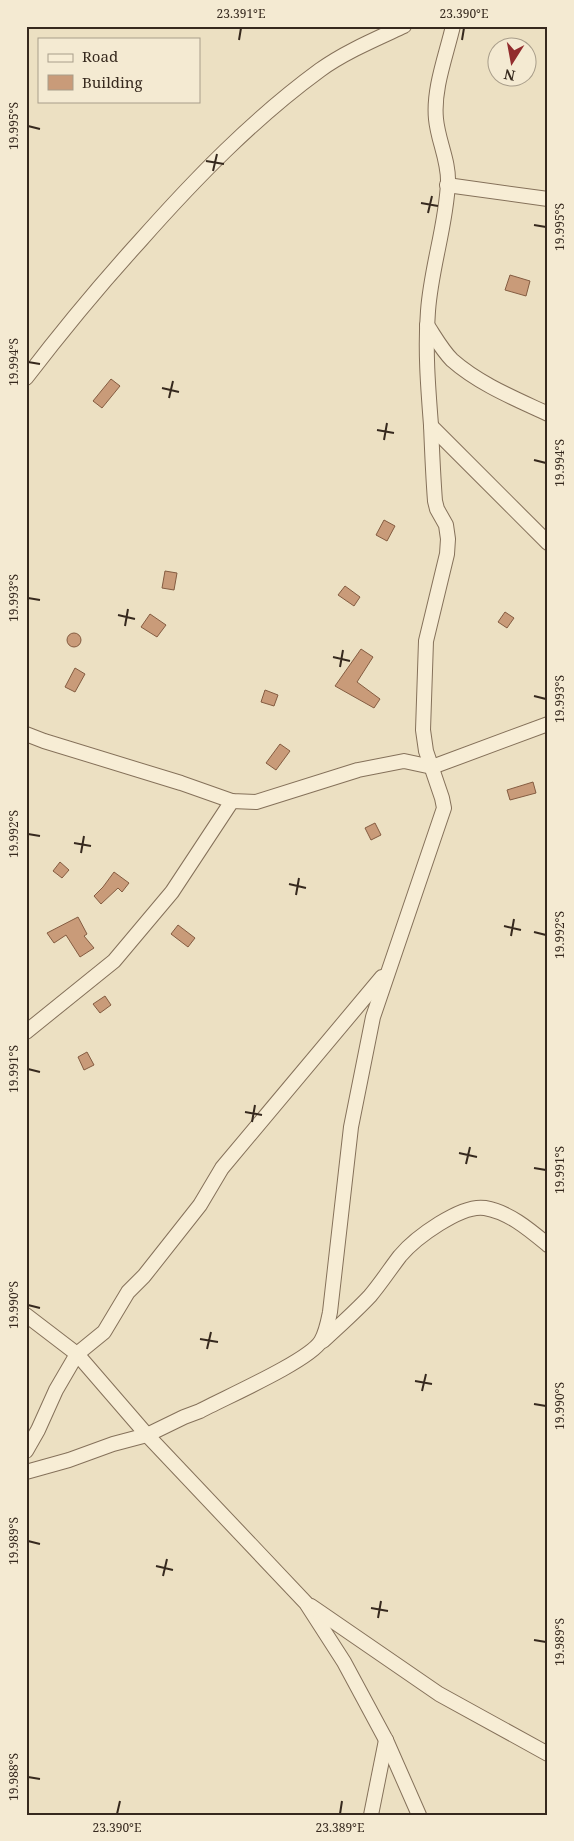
<svg xmlns="http://www.w3.org/2000/svg" width="574" height="1841" viewBox="0 0 574 1841" font-family="'Noto Serif',serif">
<style>
.building{fill:#c99b79;stroke:#845c41}
.lines{fill:none;stroke-linecap:round;stroke-linejoin:round}
.minor-casing{stroke:#85715a;stroke-width:16}
.minor{stroke:#f7edd5;stroke-width:14}
.ticks{fill:none;stroke:#36291e;stroke-width:2}
.neatline{fill:none;stroke:#36291e;stroke-width:2}
.ticks-label{font-size:12px;text-anchor:middle;fill:#36291e}
</style>
<rect width="100%" height="100%" fill="#ece0c2"/>
<g class="building">
<path d="M510 275 530 281 526 296 505 290Z"/>
<path d="M111 379 120 386 102 408 93 401Z"/>
<path d="M384 520 395 526 387 541 376 535Z"/>
<path d="M165 571 177 573 174 590 162 588Z"/>
<path d="M345 586 360 597 354 606 338 595Z"/>
<path d="M505 612 514 618 507 628 498 622Z"/>
<path d="M150 614 166 625 157 637 141 627Z"/>
<circle cx="74" cy="640" r="7"/>
<path d="M361 649 373 657 357 682 380 699 374 708 335 686Z"/>
<path d="M75 668 85 674 75 692 65 687Z"/>
<path d="M265 690 278 695 274 706 261 702Z"/>
<path d="M280 744 290 751 276 770 266 763Z"/>
<path d="M533 782 536 793 510 800 507 790Z"/>
<path d="M375 823 381 835 371 840 365 828Z"/>
<path d="M60 862 69 870 62 878 53 871Z"/>
<path d="M114 872 129 883 122 892 118 888 101 904 94 896 103 887Z"/>
<path d="M78 917 87 934 84 936 94 948 80 957 66 935 54 943 47 933Z"/>
<path d="M178 925 195 938 188 947 171 934Z"/>
<path d="M105 996 111 1005 100 1013 93 1004Z"/>
<path d="M87 1052 94 1065 84 1070 78 1057Z"/>
</g>
<g class="lines">
<defs>
<g id="minor">
<path d="M447 185 548 199"/>
<path d="M427 325C435 337 442 350 452 360 479 384 516 399 548 414"/>
<path d="M26 378C62 331 100 285 140 241 195 179 253 119 320 70 345 52 376 39 404 26"/>
<path d="M431 426 548 543"/>
<path d="M26 734 44 741 181 783 232 801 256 802 358 770 404 761 432 767 548 724"/>
<path d="M26 1032 114 961 172 892 232 801"/>
<path d="M26 1315 77 1354 147 1435 306 1603 344 1662 386 1740 419 1815"/>
<path d="M323 1341C339 1326 355 1312 370 1296 381 1283 390 1269 400 1256 415 1238 461 1204 485 1208 509 1212 530 1230 548 1245"/>
<path d="M26 1451 38 1430 56 1390 77 1354 104 1332 128 1292 144 1276 200 1205 222 1168 382 977"/>
<path d="M26 1472 69 1460 113 1444 147 1435 184 1417 200 1411C224 1398 309 1361 321 1341 326 1333 328 1322 330 1312L351 1127 373 1017 444 808 442 798 426 751 423 730 426 641 447 554 448 539 446 525 437 509 435 501C433 475 432 450 431 425 428 387 425 349 428 311 431 268 446 226 448 183 449 161 438 141 436 119 433 89 446 56 453 26"/>
<path d="M311 1606 439 1694 548 1754"/>
<path d="M371 1815 386 1740"/>
</g>
</defs>
<use href="#minor" class="minor-casing"/>
<use href="#minor" class="minor"/>
</g>
<path class="ticks" d="M239 40 241 28M462 40 464 28M28 126 40 129M206 161 224 164M213 171 217 154M421 203 438 206M428 213 432 196M534 225 546 227M28 362 40 364M162 388 179 392M169 398 173 381M377 430 394 433M384 440 387 423M534 460 546 463M28 598 40 600M118 615 135 619M125 626 128 609M333 657 350 661M340 667 343 650M534 696 546 699M28 834 40 836M74 843 91 846M81 853 84 836M289 884 306 888M296 895 299 878M504 926 521 930M534 932 546 935M511 936 514 919M28 1069 40 1072M245 1112 262 1115M252 1122 255 1105M459 1153 477 1157M466 1164 470 1147M534 1168 546 1170M28 1305 40 1308M200 1339 218 1342M207 1349 211 1332M415 1381 432 1384M422 1391 426 1374M534 1404 546 1406M28 1541 40 1544M156 1566 173 1570M163 1576 167 1559M371 1608 388 1611M378 1618 381 1601M534 1640 546 1642M28 1777 40 1779M117 1814 120 1801M340 1814 342 1801"/>
<rect width="574" height="1841" fill="none" stroke="#f4ead2" stroke-width="55"/>
<rect x="38" y="38" width="162" height="65" fill="#f4ead2" stroke="#a89d8a"/>
<rect x="48" y="54" width="25" height="8" fill="#f7edd5" stroke="#a89d8a"/>
<text x="82" y="62" font-size="15" fill="#36291e">Road</text>
<rect x="48" y="75" width="25" height="15" fill="#c99b79" stroke="#a89d8a"/>
<text x="82" y="88" font-size="15" fill="#36291e">Building</text>
<g transform="translate(512 62) rotate(191)"><circle r="24" fill="#f4ead2" stroke="#a89d8a"/>
<path d="M0-4L9 19L0 12L-9 19Z" fill="#922c2d"/>
<text y="-8" font-size="14" font-weight="bold" text-anchor="middle" fill="#36291e">N</text>
</g>
<rect x="28" y="28" width="518" height="1786" class="neatline"/>
<g class="ticks-label">
<text x="241" y="18">23.391°E</text>
<text x="464" y="18">23.390°E</text>
<text transform="translate(14 126) rotate(-90)" y="4">19.995°S</text>
<text transform="translate(560 227) rotate(-90)" y="4">19.995°S</text>
<text transform="translate(14 362) rotate(-90)" y="4">19.994°S</text>
<text transform="translate(560 463) rotate(-90)" y="4">19.994°S</text>
<text transform="translate(14 598) rotate(-90)" y="4">19.993°S</text>
<text transform="translate(560 699) rotate(-90)" y="4">19.993°S</text>
<text transform="translate(14 834) rotate(-90)" y="4">19.992°S</text>
<text transform="translate(560 935) rotate(-90)" y="4">19.992°S</text>
<text transform="translate(14 1069) rotate(-90)" y="4">19.991°S</text>
<text transform="translate(560 1170) rotate(-90)" y="4">19.991°S</text>
<text transform="translate(14 1305) rotate(-90)" y="4">19.990°S</text>
<text transform="translate(560 1406) rotate(-90)" y="4">19.990°S</text>
<text transform="translate(14 1541) rotate(-90)" y="4">19.989°S</text>
<text transform="translate(560 1642) rotate(-90)" y="4">19.989°S</text>
<text transform="translate(14 1777) rotate(-90)" y="4">19.988°S</text>
<text x="117" y="1832">23.390°E</text>
<text x="340" y="1832">23.389°E</text>
</g>
</svg>
